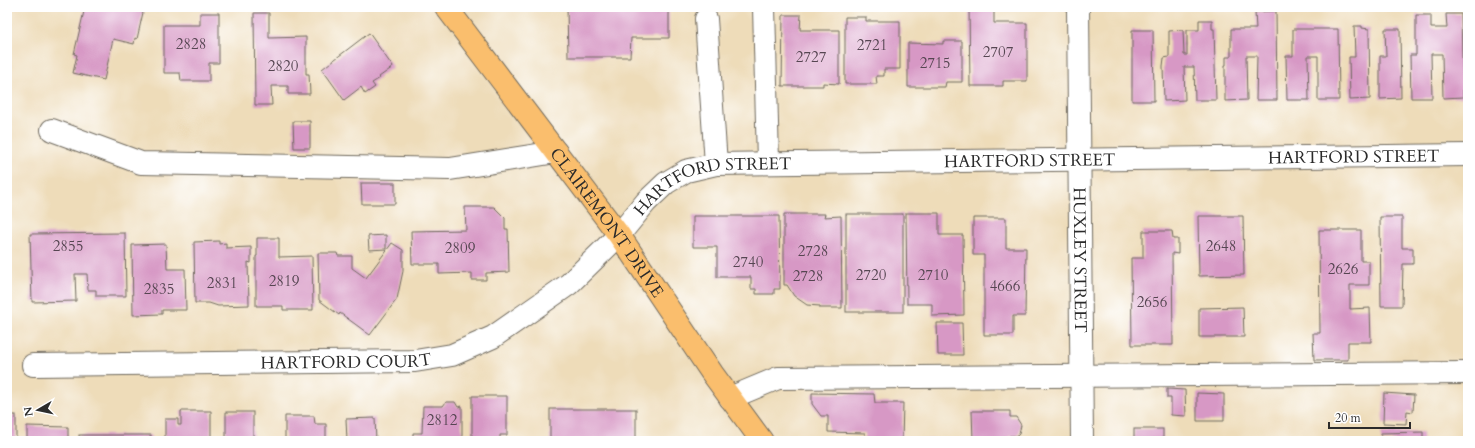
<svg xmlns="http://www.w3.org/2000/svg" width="1475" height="448" viewBox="0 0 1475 448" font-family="Cardo,serif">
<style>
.building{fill:#d798c5}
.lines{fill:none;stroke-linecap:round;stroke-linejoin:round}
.minor-casing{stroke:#6f695d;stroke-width:24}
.major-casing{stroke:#6f695d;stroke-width:24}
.minor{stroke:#fff;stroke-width:22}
.major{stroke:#fabe6d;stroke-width:22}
.labels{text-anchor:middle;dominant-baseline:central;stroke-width:3;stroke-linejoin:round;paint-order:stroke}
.number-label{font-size:15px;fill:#564652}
.street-label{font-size:17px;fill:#2b2b2b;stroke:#fff}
</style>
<rect width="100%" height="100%" fill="#fff"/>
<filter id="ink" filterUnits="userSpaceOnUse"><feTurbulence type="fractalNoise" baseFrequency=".025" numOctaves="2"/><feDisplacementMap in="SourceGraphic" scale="8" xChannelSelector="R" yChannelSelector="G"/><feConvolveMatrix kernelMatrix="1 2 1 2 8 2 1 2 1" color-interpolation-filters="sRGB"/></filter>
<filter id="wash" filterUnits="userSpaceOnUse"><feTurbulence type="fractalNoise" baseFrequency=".012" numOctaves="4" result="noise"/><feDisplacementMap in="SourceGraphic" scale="16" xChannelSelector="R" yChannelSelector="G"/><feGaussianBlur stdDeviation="0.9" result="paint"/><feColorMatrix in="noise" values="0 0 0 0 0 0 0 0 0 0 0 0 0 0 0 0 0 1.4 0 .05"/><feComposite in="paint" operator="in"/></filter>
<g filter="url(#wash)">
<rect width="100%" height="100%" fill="#eedcb9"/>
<g id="blocks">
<g class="building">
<path d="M85 7 144 8 137 39 135 38 134 44 113 39 104 80 73 73 77 55 74 54Z"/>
<path d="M567 7H669V38H631L630 57H568Z"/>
<path d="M969 7H994V23H1027V81H1003V86H970Z"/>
<path d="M1276 11 1277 100H1256L1257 56H1246L1247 100 1225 101V65H1226V57H1231V29H1256L1255 12Z"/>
<path d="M200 13H219V63H209V81H181L180 73H164V25H200Z"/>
<path d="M254 13H269V38L306 37V74H309L310 94H288V86H271L272 105H255Z"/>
<path d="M1446 14H1461L1463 97 1443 98 1442 54H1431L1432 98H1411L1410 55H1416V15H1431V28H1447Z"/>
<path d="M783 15H801L800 30H839V84L823 83V86H782Z"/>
<path d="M845 17H866V21H900V69H884V76H876L877 84H845Z"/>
<path d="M1199 20H1212V29H1214L1216 100H1195L1194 67H1184L1185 100 1164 101 1163 66 1164 58 1169 57V31L1183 30 1184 55H1187V30H1199Z"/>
<path d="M1354 26H1362V28L1369 29 1370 99 1350 100 1349 57H1355Z"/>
<path d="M1293 29H1338L1339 100H1318V56H1308L1309 100H1287L1286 56H1293Z"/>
<path d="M1385 29H1400L1401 98 1380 99V56H1386Z"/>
<path d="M1132 30H1153L1154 101H1132Z"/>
<path d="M369 33 393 67 379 77 380 78 372 83 375 87 365 94 361 87 344 100 322 69Z"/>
<path d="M943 41H962V82H946L945 87H908V43L943 44Z"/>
<path d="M293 121H310V148H294Z"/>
<path d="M361 183H395V204H362Z"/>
<path d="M465 207H494L505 218V229H508L509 272 486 273V280H472V273L439 274V264H412L411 231 466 230Z"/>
<path d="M906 213H939V235H963L964 315 932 316V304H907Z"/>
<path d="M784 214H825L824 217 841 216 842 308H820V306L807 305 794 296 787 285H784Z"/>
<rect x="846" y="214" width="57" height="98"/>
<path d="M693 216H779L780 289H774V294H756V289H751V277H717V247H693Z"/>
<path d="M1198 216H1243L1244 275 1199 276Z"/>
<path d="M1380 217H1402V248H1413V264H1403L1402 306H1381Z"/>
<path d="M973 218H1006V248H1026L1025 316H1013V335H984V255H973Z"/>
<path d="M1319 230H1361V261H1369V285H1350V309L1370 308 1371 342H1348V360H1314L1313 333H1320Z"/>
<path d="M1143 231H1172L1173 239H1178V254L1172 253 1173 345H1132L1131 258H1143Z"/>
<path d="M125 233 126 296H96V290H88L87 274H75L76 301 32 302 30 234Z"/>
<path d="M386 235V249L369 250 368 236Z"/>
<path d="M257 238H279V257L312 256 313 310H283V306H256V256H257Z"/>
<path d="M219 241V244L226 243V248L251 247V263L248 262 249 305 218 306 209 303H195L194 242Z"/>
<path d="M392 243 403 250V271L397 299 370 335 340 313 339 315 319 300 318 253H337L338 256H352V268L366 278Z"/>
<path d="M166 244 167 269H185L186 310H162V314L133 315 132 245Z"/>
<path d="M1243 307 1244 337H1199V308Z"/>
<path d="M937 323H962L963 355H938Z"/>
<path d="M1167 389 1185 390 1186 416 1171 415V398H1167Z"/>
<path d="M812 393 874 394 875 403H903L902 441H865V433L828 432V416H821L812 404Z"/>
<path d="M1197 393 1224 394V421H1197Z"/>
<path d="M1384 393 1414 395 1413 412 1407 411 1406 424 1383 423Z"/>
<path d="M472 396H507V435H500V441H472Z"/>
<path d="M446 402H455L458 407 462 406V441H413V433H422L423 406H443Z"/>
<rect x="550" y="409" width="86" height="32"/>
<path d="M181 411H211V441H165V419H178V425H181Z"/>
<path d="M972 411H1010V417H1016L1021 425 1019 434 1017 436H1009V441H973Z"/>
<rect x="226" y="412" width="27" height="29"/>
<rect x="7" y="415" width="9" height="26"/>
<path d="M285 416H314L315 424H326V441H285Z"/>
<path d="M375 418 376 441H347L346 419Z"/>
<path d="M27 426 68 427V441H27Z"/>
<rect x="1134" y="429" width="29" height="12"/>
<path d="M1423 432V441H1381V433Z"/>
<rect x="79" y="435" width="72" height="6"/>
<path d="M937 439V441H919L918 440Z"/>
</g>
</g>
</g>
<g filter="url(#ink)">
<use href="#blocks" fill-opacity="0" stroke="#6f695d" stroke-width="1"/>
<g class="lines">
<defs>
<g id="minor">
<path d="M764 7 768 162"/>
<path id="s1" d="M1078 7 1082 441"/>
<path d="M706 19 716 164"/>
<path d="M52 130 141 163 450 169 556 152"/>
<path id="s2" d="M33 365 415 361 452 355 493 337 569 284 619 235 646 202 666 183 686 171 716 164 1468 155"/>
<path d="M730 398 778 378 1468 373"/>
</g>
<g id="major">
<path id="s3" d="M446 7 619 235 712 373 762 441"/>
</g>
</defs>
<use href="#minor" class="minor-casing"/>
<use href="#major" class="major-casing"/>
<use href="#minor" class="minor"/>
<use href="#major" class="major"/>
</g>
</g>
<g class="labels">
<g class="number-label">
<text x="191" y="44">2828</text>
<text x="872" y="45">2721</text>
<text x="998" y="52">2707</text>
<text x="811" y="57">2727</text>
<text x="935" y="63">2715</text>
<text x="283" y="66">2820</text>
<text x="68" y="246">2855</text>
<text x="1221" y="246">2648</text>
<text x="460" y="248">2809</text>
<text x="813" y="251">2728</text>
<text x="748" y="262">2740</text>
<text x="1343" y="269">2626</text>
<text x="871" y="275">2720</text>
<text x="933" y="275">2710</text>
<text x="808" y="276">2728</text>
<text x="284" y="281">2819</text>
<text x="222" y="283">2831</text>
<text x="1005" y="286">4666</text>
<text x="159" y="289">2835</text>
<text x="1152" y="302">2656</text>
<text x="442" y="420">2812</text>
</g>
<g class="street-label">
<text stroke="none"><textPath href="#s2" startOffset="1389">HARTFORD STREET</textPath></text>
<text stroke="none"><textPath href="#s2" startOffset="1065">HARTFORD STREET</textPath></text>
<text stroke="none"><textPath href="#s2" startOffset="741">HARTFORD STREET</textPath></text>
<text stroke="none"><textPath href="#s3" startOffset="269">CLAIREMONT DRIVE</textPath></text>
<text stroke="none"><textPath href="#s1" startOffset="253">HUXLEY STREET</textPath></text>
<text stroke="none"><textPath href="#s2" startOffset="313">HARTFORD COURT</textPath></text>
</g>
</g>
<rect width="1475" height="448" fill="none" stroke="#fff" stroke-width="24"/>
<g transform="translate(38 410) rotate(261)" stroke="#ffffff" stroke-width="3" paint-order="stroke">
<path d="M0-3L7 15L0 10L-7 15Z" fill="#2b2b2b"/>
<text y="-6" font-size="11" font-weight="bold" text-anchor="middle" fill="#2b2b2b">N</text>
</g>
<path d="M1329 422v6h81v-6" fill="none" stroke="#2b2b2b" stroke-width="2"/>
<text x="1335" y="422" font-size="12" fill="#2b2b2b" stroke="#ffffff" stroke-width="3" paint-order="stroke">20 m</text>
</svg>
